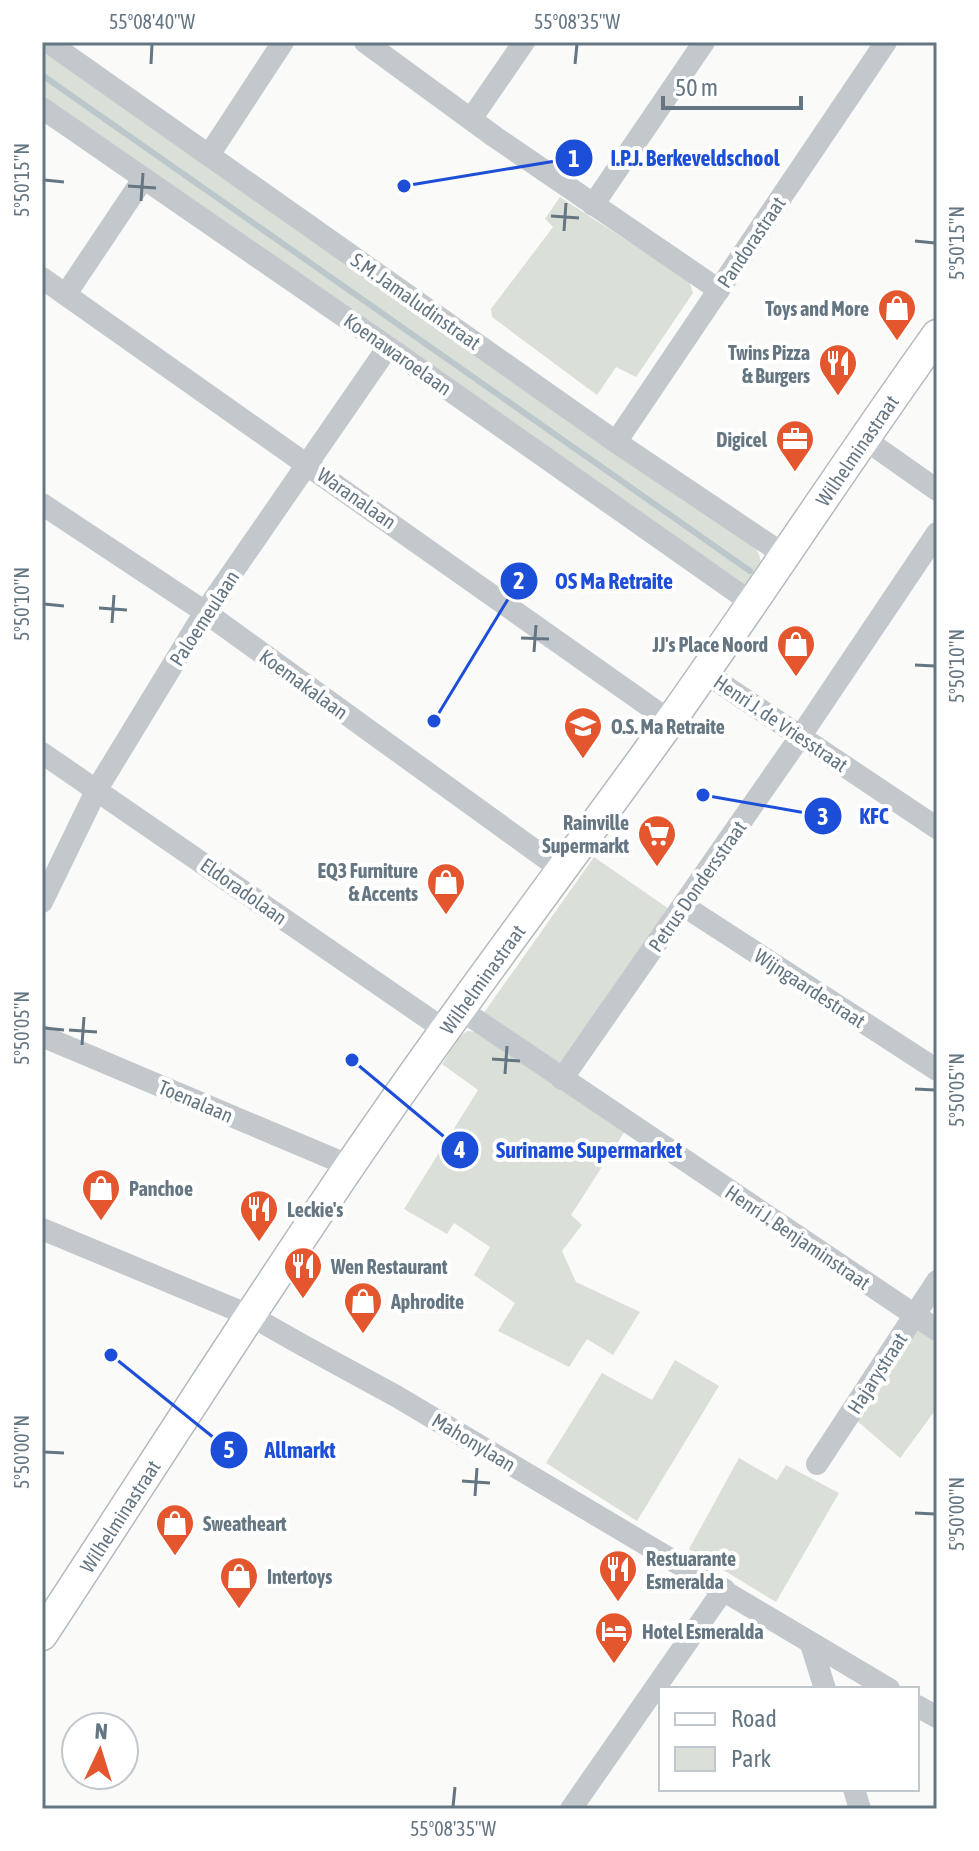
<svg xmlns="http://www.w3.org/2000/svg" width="979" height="1851" viewBox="0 0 979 1851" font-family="'Asap Condensed',sans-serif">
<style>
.green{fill:#dadfd7}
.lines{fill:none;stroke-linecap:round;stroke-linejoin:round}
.stream{stroke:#bbc7cb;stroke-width:6}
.secondary-casing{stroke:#b3babf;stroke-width:33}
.street{stroke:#c3c8cc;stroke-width:22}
.secondary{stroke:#fff;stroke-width:30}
.ticks{fill:none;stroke:#657683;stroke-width:3}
.labels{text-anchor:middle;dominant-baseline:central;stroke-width:8;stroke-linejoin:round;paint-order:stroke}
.street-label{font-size:20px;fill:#657683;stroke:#fff}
.poi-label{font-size:20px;font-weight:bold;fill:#657683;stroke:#fff;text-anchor:start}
.leader{fill:none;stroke:#1d4ed8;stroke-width:3}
.callout-dot{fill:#1d4ed8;stroke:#fff;stroke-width:3}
.mark-label{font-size:24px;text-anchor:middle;font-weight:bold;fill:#fff}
.callout-label{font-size:22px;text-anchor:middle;font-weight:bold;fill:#1d4ed8;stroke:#fff;stroke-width:8;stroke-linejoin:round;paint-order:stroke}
.neatline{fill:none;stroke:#657683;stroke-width:3}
.ticks-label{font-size:20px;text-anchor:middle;fill:#657683}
</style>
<rect width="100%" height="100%" fill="#fafaf8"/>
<g class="green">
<path d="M42 51 754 546C765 562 761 569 752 584L743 587 42 96Z"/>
<path d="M560 197 689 281 693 293 636 377 616 367 597 395 492 317 491 309 553 227 545 219Z"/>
<path d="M594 857 669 909 558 1066 483 1014Z"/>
<path d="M467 1031 478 1032 625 1131 571 1215 582 1225 562 1251 576 1282 640 1312 613 1355 587 1339 569 1367 498 1331 515 1303 474 1275 490 1247 454 1223 447 1234 404 1209 478 1090 442 1064 459 1037Z"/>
<path d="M919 1330 937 1336V1408L900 1458 855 1419 911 1333Z"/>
<path d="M675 1360 719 1386 637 1521 546 1463 602 1373 652 1400Z"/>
<path d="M739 1458 777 1480 786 1465 839 1493 776 1602 689 1549Z"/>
</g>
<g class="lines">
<path class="stream" d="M42 75 750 571"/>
<defs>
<g id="secondary">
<path id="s1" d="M42 1635C145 1478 245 1320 351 1164 454 1013 564 868 671 720 761 593 846 462 937 335"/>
</g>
</defs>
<use href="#secondary" class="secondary-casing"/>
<g class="street">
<path d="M48 42 616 442 786 556"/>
<path d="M365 42 495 137 719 290"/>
<path d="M42 108 388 347 752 603"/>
<path d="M471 119 524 42"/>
<path d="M209 155 283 42"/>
<path d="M593 205 704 42"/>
<path d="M42 278 670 721"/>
<path d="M66 294 143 179"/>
<path d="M863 438 937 490"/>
<path d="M616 442 886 42"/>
<path d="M42 504 205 612 562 870"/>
<path d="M704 672 937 828"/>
<path d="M42 753 445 1030"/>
<path d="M42 902 97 789 205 612 388 347"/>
<path d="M684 906 937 1070"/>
<path d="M460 1009 937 1330"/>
<path d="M42 1036 350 1166"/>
<path d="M562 1079 800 737 937 533"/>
<path d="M42 1229 251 1316 304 1346 396 1396 889 1689"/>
<path d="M817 1464 937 1281"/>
<path d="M811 1644 825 1689"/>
<path d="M917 1706 937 1717"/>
<path d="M854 1789 860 1809"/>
<path d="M571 1809 724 1589"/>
</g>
<use href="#secondary" class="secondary"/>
</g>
<path class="ticks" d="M151 64 152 44M575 64 577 44M44 180 64 182M128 186 156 188M141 201 143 173M551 216 579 218M564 231 566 203M915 241 935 243M44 604 64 606M99 608 127 610M112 623 114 595M521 638 549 639M534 652 536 625M915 665 935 666M44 1028 64 1030M69 1030 97 1032M82 1045 84 1017M492 1059 520 1061M505 1074 507 1046M915 1089 935 1090M44 1452 64 1453M462 1481 490 1483M475 1496 477 1468M915 1513 935 1514M453 1807 455 1787"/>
<defs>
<symbol id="shop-pin" viewBox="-11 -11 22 30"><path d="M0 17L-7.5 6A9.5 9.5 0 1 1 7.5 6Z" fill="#e4572e" stroke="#fff"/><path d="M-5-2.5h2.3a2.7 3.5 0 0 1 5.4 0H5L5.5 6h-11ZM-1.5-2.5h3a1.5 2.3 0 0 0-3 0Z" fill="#fff"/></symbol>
<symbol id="restaurant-pin" viewBox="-11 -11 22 30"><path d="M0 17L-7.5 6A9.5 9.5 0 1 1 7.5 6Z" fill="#e4572e" stroke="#fff"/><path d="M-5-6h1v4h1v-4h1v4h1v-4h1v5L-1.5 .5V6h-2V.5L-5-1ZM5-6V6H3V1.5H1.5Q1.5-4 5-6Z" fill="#fff"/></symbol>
<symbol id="office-pin" viewBox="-11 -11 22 30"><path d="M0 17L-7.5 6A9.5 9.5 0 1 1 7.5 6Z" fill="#e4572e" stroke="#fff"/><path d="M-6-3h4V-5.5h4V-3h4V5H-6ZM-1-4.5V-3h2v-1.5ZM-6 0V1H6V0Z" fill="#fff"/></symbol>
<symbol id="school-pin" viewBox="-11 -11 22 30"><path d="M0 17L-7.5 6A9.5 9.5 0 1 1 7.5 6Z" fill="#e4572e" stroke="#fff"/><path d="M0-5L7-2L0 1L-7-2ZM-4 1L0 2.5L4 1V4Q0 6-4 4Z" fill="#fff"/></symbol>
<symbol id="supermarket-pin" viewBox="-11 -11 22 30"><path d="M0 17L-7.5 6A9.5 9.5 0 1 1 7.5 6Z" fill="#e4572e" stroke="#fff"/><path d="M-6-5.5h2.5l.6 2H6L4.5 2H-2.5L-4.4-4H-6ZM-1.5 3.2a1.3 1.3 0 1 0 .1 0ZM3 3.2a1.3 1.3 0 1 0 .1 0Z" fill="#fff"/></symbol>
<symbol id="hotel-pin" viewBox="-11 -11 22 30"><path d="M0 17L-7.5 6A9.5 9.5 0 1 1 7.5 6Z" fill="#e4572e" stroke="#fff"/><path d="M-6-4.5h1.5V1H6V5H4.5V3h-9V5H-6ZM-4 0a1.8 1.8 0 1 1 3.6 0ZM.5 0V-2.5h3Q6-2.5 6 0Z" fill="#fff"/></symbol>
</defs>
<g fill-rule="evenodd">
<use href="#shop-pin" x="875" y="286" width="44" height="60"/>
<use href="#restaurant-pin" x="816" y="341" width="44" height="60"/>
<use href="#office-pin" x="773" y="417" width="44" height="60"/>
<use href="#shop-pin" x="774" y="622" width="44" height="60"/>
<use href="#school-pin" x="561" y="704" width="44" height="60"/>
<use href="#supermarket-pin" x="635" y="812" width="44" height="60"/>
<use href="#shop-pin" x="424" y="860" width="44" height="60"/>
<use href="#shop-pin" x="79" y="1166" width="44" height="60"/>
<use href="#restaurant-pin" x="237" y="1187" width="44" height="60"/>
<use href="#restaurant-pin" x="281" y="1244" width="44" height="60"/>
<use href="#shop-pin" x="341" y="1279" width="44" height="60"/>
<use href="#shop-pin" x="153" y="1501" width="44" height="60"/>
<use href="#restaurant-pin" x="596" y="1547" width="44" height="60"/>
<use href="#shop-pin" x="217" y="1554" width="44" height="60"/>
<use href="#hotel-pin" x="592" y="1609" width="44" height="60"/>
</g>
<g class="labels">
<g class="street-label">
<text transform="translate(751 242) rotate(-56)">Pandorastraat</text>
<text transform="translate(416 301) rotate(35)">S.M. Jamaludinstraat</text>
<text transform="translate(398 354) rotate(35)">Koenawaroelaan</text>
<text stroke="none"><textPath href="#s1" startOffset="1438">Wilhelminastraat</textPath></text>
<text transform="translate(357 498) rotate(35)">Waranalaan</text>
<text transform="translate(204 618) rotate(-57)">Paloemeulaan</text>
<text transform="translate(304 684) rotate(36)">Koemakalaan</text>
<text transform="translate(781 723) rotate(34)">Henri J. de Vriesstraat</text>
<text transform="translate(697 886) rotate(-55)">Petrus Dondersstraat</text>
<text transform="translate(244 891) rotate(35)">Eldoradolaan</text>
<text stroke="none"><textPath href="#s1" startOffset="790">Wilhelminastraat</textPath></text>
<text transform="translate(810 988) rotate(33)">Wijngaardestraat</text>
<text transform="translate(196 1101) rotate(23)">Toenalaan</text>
<text transform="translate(798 1237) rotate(34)">Henri J. Benjaminstraat</text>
<text transform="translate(877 1373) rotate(-57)">Hajarystraat</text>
<text transform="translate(474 1442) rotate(31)">Mahonylaan</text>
<text stroke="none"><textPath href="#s1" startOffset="142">Wilhelminastraat</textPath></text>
</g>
<g class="poi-label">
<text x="869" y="308" text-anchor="end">Toys and More</text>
<text x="810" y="352" text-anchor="end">Twins Pizza<tspan x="810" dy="23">&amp; Burgers</tspan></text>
<text x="767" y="439" text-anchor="end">Digicel</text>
<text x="768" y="644" text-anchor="end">JJ's Place Noord</text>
<text x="611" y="726">O.S. Ma Retraite</text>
<text x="629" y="822" text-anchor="end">Rainville<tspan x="629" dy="23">Supermarkt</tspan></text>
<text x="418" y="870" text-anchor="end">EQ3 Furniture<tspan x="418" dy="23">&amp; Accents</tspan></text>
<text x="129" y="1188">Panchoe</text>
<text x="287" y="1209">Leckie's</text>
<text x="331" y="1266">Wen Restaurant</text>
<text x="391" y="1301">Aphrodite</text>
<text x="203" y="1523">Sweatheart</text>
<text x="646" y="1558">Restuarante<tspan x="646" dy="23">Esmeralda</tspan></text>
<text x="267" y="1576">Intertoys</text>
<text x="642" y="1631">Hotel Esmeralda</text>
</g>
</g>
<path class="leader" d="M404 186L574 158M434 721L519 581M703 795L823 816M352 1060L460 1150M111 1355L229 1450"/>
<g class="callout-dot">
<circle cx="404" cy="186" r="8"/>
<circle cx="434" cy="721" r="8"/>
<circle cx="703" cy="795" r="8"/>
<circle cx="352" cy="1060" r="8"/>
<circle cx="111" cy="1355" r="8"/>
<circle cx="574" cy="158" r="20"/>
<circle cx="519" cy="581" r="20"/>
<circle cx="823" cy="816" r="20"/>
<circle cx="460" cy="1150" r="20"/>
<circle cx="229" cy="1450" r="20"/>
</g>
<g class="mark-label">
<text x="574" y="167">1</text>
<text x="519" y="589">2</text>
<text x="823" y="825">3</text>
<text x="460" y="1158">4</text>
<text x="229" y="1458">5</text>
</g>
<g class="callout-label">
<text x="695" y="166">I.P.J. Berkeveldschool</text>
<text x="614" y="589">OS Ma Retraite</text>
<text x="874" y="824">KFC</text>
<text x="589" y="1158">Suriname Supermarket</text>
<text x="300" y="1458">Allmarkt</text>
</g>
<rect width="979" height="1851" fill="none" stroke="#ffffff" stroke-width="88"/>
<rect x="659" y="1687" width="260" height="104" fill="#ffffff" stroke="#c1c8cd" stroke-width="2"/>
<rect x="675" y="1713" width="40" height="12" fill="#ffffff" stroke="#c1c8cd" stroke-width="2"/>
<text x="731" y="1727" font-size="24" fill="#657683">Road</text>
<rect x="675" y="1747" width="40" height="24" fill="#dadfd7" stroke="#c1c8cd" stroke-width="2"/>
<text x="731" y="1767" font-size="24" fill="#657683">Park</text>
<g transform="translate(100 1751) rotate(4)"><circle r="38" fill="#ffffff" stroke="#c1c8cd" stroke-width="2"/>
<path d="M0-6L14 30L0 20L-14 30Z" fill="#e4572e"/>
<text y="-12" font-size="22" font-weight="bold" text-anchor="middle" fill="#657683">N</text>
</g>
<path d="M663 96v12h138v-12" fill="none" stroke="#657683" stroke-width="4"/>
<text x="675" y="96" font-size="24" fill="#657683" stroke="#ffffff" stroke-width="6" paint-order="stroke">50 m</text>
<rect x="44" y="44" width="891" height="1763" class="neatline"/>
<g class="ticks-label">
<text x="152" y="29">55°08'40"W</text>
<text x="577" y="29">55°08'35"W</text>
<text transform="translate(22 180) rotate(-90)" y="7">5°50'15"N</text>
<text transform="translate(957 243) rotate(-90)" y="7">5°50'15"N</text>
<text transform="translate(22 604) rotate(-90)" y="7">5°50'10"N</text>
<text transform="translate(957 666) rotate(-90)" y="7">5°50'10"N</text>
<text transform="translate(22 1028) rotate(-90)" y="7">5°50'05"N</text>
<text transform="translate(957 1090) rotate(-90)" y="7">5°50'05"N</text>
<text transform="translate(22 1452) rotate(-90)" y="7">5°50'00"N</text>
<text transform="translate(957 1514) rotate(-90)" y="7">5°50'00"N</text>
<text x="453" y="1836">55°08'35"W</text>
</g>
</svg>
